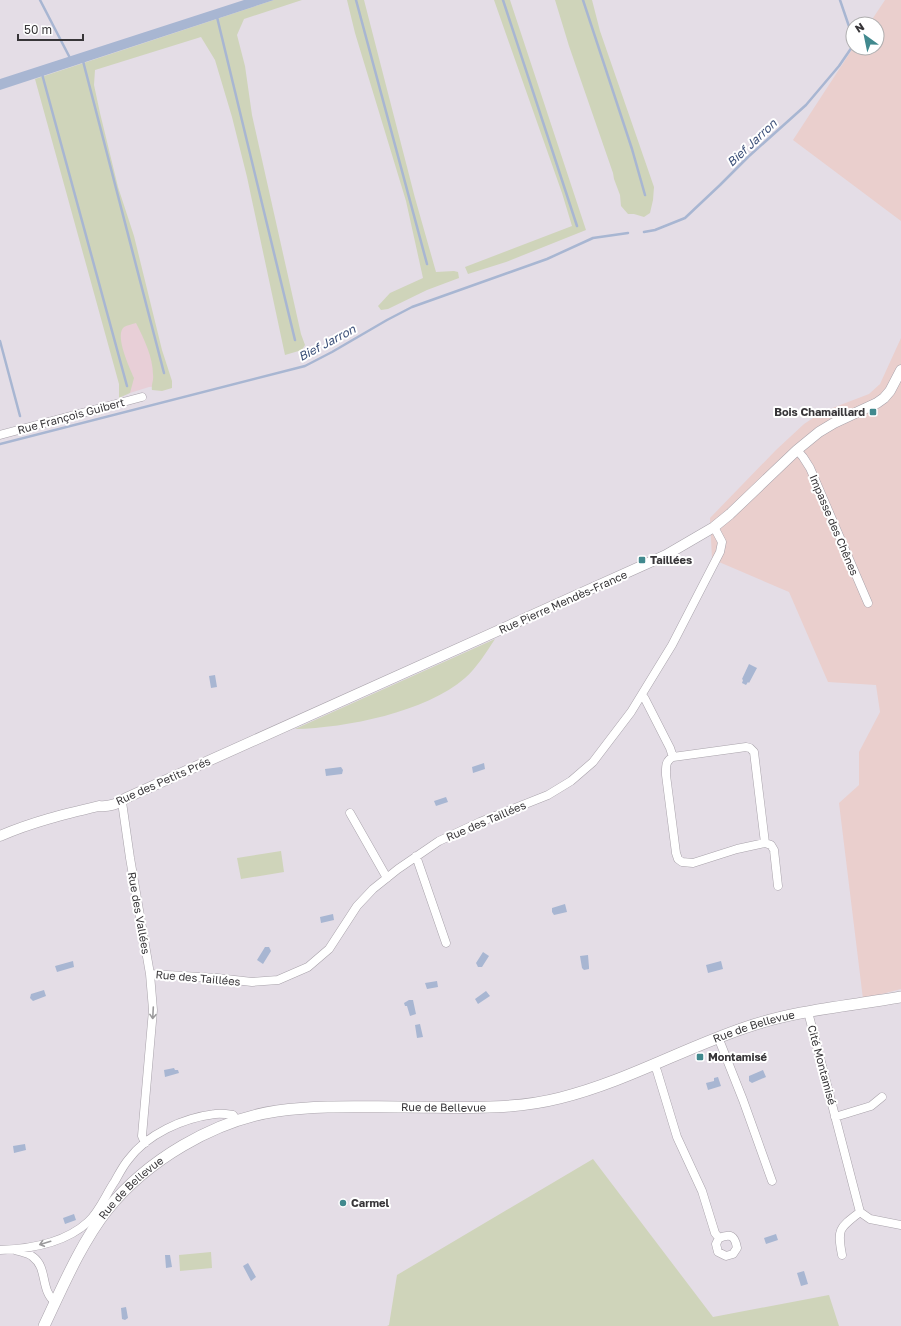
<svg xmlns="http://www.w3.org/2000/svg" width="901" height="1326" font-family="'Golos Text',sans-serif">
<style>
.commercial{fill:#eacfcd}
.industrial{fill:#e8cfd7}
.green{fill:#cfd4ba}
.water{fill:#a8b6d2}
.lines{fill:none;stroke-linecap:round;stroke-linejoin:round}
.stream{stroke:#a8b6d2;stroke-width:2.5}
.minor-casing{stroke:#a9a3ab;stroke-width:9}
.tertiary-casing{stroke:#a9a3ab;stroke-width:11}
.secondary-casing{stroke:#a9a3ab;stroke-width:12}
.minor{stroke:#fff;stroke-width:8}
.tertiary{stroke:#fff;stroke-width:10}
.secondary{stroke:#fff;stroke-width:11}
.oneway{stroke:#9b9a9c}
.poi-dot{fill:#41898e;stroke:#fff;stroke-width:1.5}
.labels{text-anchor:middle;stroke-width:4;stroke-linejoin:round;paint-order:stroke}
.poi-label{font-size:11px;font-weight:bold;fill:#373538;stroke:#fff;text-anchor:start}
.street-label{font-size:11px;fill:#373538;stroke:#fff}
.water-label{font-size:12px;font-style:italic;fill:#3c5079;stroke:#fff}
</style>
<rect width="100%" height="100%" fill="#e4dde6"/>
<path class="commercial" d="M 885,0 L 901,0 L 901,221 L 793,140 L 853,48 L 877,48 L 877,24 L 869,24 Z
M 901,338 L 901,989 L 863,999 L 839,803 L 859,785 L 859,752 L 880,712 L 876,685 L 828,682 L 789,592 L 712,559 L 710,518 L 776,450 L 804,424 L 822,412 L 869,394 L 880,384 Z"/>
<path class="industrial" d="M 145,318 L 164,386 L 149,387 L 130,393 L 113,328 Z"/>
<path class="green" d="M 274,0 L 302,0 L 244,19 L 237,35 L 245,66 L 252,115 L 301,334 L 305,345 L 302,350 L 285,355 L 247,177 L 232,117 L 215,60 L 201,37 L 95,70 L 94,85 L 100,113 L 118,187 L 134,236 L 162,350 L 172,381 L 172,388 L 162,391 L 152,390 C 151,384 154,380 153,375 C 153,357 144,339 136,323 C 133,324 127,325 124,327 C 114,335 130,369 134,378 L 130,393 L 119,398 L 119,384 L 35,79 Z
M 347,0 L 364,0 L 415,198 L 436,272 L 454,271 L 458,272 L 459,278 L 427,290 L 388,309 L 381,310 L 378,306 L 390,293 L 423,278 L 406,201 L 355,33 Z
M 494,0 L 510,0 L 586,230 L 506,262 L 468,274 L 465,267 L 572,226 L 562,193 Z
M 555,0 L 592,0 L 600,31 L 654,187 L 653,200 L 650,213 L 644,217 L 634,214 L 628,214 L 621,206 L 620,195 L 614,179 L 613,173 L 569,46 Z
M 495,639 C 487,651 476,669 465,678 C 426,712 346,728 295,729 Z
M 281,851 L 284,872 L 241,879 L 237,858 Z
M 593,1159 L 713,1317 L 829,1295 L 839,1326 L 387,1326 L 389,1325 L 397,1275 Z
M 211,1252 L 212,1268 L 180,1271 L 179,1255 Z"/>
<path class="water" d="M 244,0 L 274,0 L 0,90 L 0,79 Z
M 749,664 L 757,668 L 749,683 L 748,682 L 746,685 L 742,683 L 743,680 L 742,679 Z
M 215,675 L 217,687 L 211,688 L 209,676 Z
M 484,763 L 485,769 L 473,773 L 472,767 Z
M 341,767 L 343,770 L 342,774 L 326,776 L 325,769 Z
M 446,797 L 448,802 L 436,806 L 434,801 Z
M 565,904 L 567,912 L 554,915 L 552,912 L 552,908 Z
M 333,914 L 334,920 L 321,923 L 320,917 Z
M 265,947 L 269,947 L 271,951 L 263,964 L 257,960 Z
M 483,952 L 489,956 L 482,967 L 478,967 L 476,963 Z
M 588,955 L 589,967 L 589,969 L 584,970 L 582,968 L 580,956 Z
M 73,961 L 74,967 L 57,972 L 55,966 Z
M 721,961 L 723,969 L 708,973 L 706,965 Z
M 437,981 L 438,987 L 427,989 L 425,983 Z
M 44,990 L 46,996 L 33,1001 L 30,998 L 31,994 Z
M 486,991 L 490,996 L 478,1004 L 475,999 Z
M 409,1000 L 413,1000 L 416,1014 L 410,1016 L 407,1006 L 405,1006 L 404,1003 Z
M 420,1024 L 423,1037 L 417,1038 L 415,1025 Z
M 174,1068 L 175,1070 L 178,1070 L 179,1073 L 165,1077 L 164,1070 Z
M 763,1070 L 766,1077 L 752,1083 L 749,1081 L 749,1076 Z
M 718,1077 L 721,1086 L 708,1090 L 706,1083 L 714,1081 L 714,1078 Z
M 25,1144 L 26,1150 L 14,1153 L 13,1146 Z
M 74,1214 L 76,1220 L 65,1224 L 63,1218 Z
M 776,1234 L 778,1240 L 766,1244 L 764,1238 Z
M 165,1255 L 170,1255 L 172,1267 L 166,1268 Z
M 248,1263 L 256,1277 L 251,1281 L 243,1266 Z
M 804,1271 L 808,1284 L 801,1286 L 797,1273 Z
M 126,1307 L 128,1318 L 125,1320 L 122,1319 L 121,1308 Z"/>
<g class="lines">
<path class="stream" d="M 40,0 L 70,58
M 356,0 L 427,264
M 503,0 L 577,226
M 583,0 L 632,149 L 645,195
M 840,0 L 853,38
M 217,17 L 295,340
M 83,61 L 164,373
M 42,74 L 127,386
M 644,232 L 655,230 L 685,218 L 720,185 L 748,157 L 806,105 L 839,66 L 852,47 L 853,43
M 0,341 L 20,416
M 0,444 L 305,366 L 332,352 L 387,320 L 412,307 L 547,259 L 593,238 L 628,233"/>
<g class="minor-casing">
<path id="minor" d="M 0,435 L 142,397
M 797,450 L 803,457 L 810,468 L 868,603
M 642,695 L 645,699 L 670,748 L 673,757
M 746,747 L 750,748 L 754,752 L 765,843 L 737,849 L 693,863 L 682,862 L 678,859 L 676,853 L 666,775 C 666,767 665,761 673,757 Z
M 122,802 L 130,858 L 150,974 L 153,1010 L 142,1136 L 145,1143
M 350,813 L 387,878
M 765,843 L 771,845 L 774,850 L 778,886
M 416,856 L 446,943
M 150,974 L 217,978 L 252,982 L 278,980 L 308,967 L 329,949 L 357,906 L 373,889 L 398,869 L 439,841 L 480,822 L 548,795 L 571,781 L 593,762 L 631,712 L 672,645 L 720,552 L 722,542 L 714,527
M 808,1012 L 860,1212 L 870,1219 L 901,1225
M 718,1037 L 743,1100 L 772,1181
M 653,1064 L 657,1071 L 677,1137 L 702,1191 L 715,1233 L 719,1238 L 716,1244 L 718,1252 L 726,1256 L 733,1254 L 737,1248 C 735,1236 731,1233 719,1238
M 835,1117 L 871,1106 L 882,1097
M 0,1250 C 30,1249 65,1243 88,1222 C 100,1211 106,1194 115,1181 C 119,1174 123,1166 128,1160 C 147,1134 183,1118 215,1114 C 221,1113 227,1114 233,1115 L 237,1121
M 15,1250 C 21,1252 29,1253 33,1257 C 48,1268 40,1290 55,1302
M 842,1255 C 837,1229 839,1228 860,1212"/>
</g>
<g class="tertiary-casing">
<path id="tertiary" d="M 0,836 C 32,822 65,814 99,806 C 108,807 119,804 126,798 L 666,555 L 714,527 L 730,514 L 797,450 L 819,432 L 834,423 L 877,403 L 884,398 L 890,391 L 901,370"/>
</g>
<g class="secondary-casing">
<g id="secondary">
<path id="s1" d="M 44,1326 C 62,1288 81,1243 107,1210 C 146,1161 214,1120 277,1111 C 319,1105 361,1107 404,1107 C 456,1107 509,1111 560,1098 C 625,1082 684,1048 747,1027 C 796,1010 850,1006 901,997"/>
</g>
</g>
<use href="#minor" class="minor"/>
<use href="#tertiary" class="tertiary"/>
<use href="#secondary" class="secondary"/>
</g>
<defs><path id="oneway-shaft" d="M-6 0H5M1.5-3L5.5 0L1.5 3" fill="none" stroke-width="1.6" stroke-linecap="round" stroke-linejoin="round"/></defs>
<g class="oneway">
<use href="#oneway-shaft" transform="translate(153 1013) rotate(93)"/>
<use href="#oneway-shaft" transform="translate(45 1243) rotate(163)"/>
</g>
<g class="poi-dot">
<rect x="869" y="408" width="8" height="8" rx="2"/>
<rect x="638" y="556" width="8" height="8" rx="2"/>
<rect x="696" y="1053" width="8" height="8" rx="2"/>
<circle cx="343" cy="1203" r="4"/>
</g>
<g class="labels">
<g class="poi-label">
<text x="865" y="416" text-anchor="end">Bois Chamaillard</text>
<text x="650" y="564">Taillées</text>
<text x="708" y="1061">Montamisé</text>
<text x="351" y="1207">Carmel</text>
</g>
<g class="street-label">
<text transform="translate(71 416) rotate(-15)" y="4">Rue François Guibert</text>
<text transform="translate(834 525) rotate(67)" y="4">Impasse des Chênes</text>
<text transform="translate(563 602) rotate(-24)" y="4">Rue Pierre Mendès-France</text>
<text transform="translate(163 781) rotate(-24)" y="4">Rue des Petits Prés</text>
<text transform="translate(486 821) rotate(-23)" y="4">Rue des Taillées</text>
<text transform="translate(139 913) rotate(80)" y="4">Rue des Vallées</text>
<text transform="translate(198 978) rotate(5)" y="4">Rue des Taillées</text>
<text dy="4" stroke="none"><textPath href="#s1" startOffset="824">Rue de Bellevue</textPath></text>
<text transform="translate(822 1065) rotate(75)" y="4">Cité Montamisé</text>
<text dy="4" stroke="none"><textPath href="#s1" startOffset="500">Rue de Bellevue</textPath></text>
<text dy="4" stroke="none"><textPath href="#s1" startOffset="165">Rue de Bellevue</textPath></text>
</g>
<g class="water-label">
<text transform="translate(752 143) rotate(-43)" y="4">Bief Jarron</text>
<text transform="translate(327 343) rotate(-28)" y="4">Bief Jarron</text>
</g>
</g>
<g transform="translate(865 36) rotate(327)"><circle r="19" fill="#ffffff" stroke="#afaeaf"/>
<path d="M0-3L7 15L0 10L-7 15Z" fill="#41898e"/>
<text y="-6" font-size="11" font-weight="bold" text-anchor="middle" fill="#373538">N</text>
</g>
<path d="M18 34v6h65v-6" fill="none" stroke="#373538" stroke-width="2"/>
<text x="24" y="34" font-size="12" fill="#373538" stroke="#ffffff" stroke-width="3" paint-order="stroke">50 m</text>
</svg>
